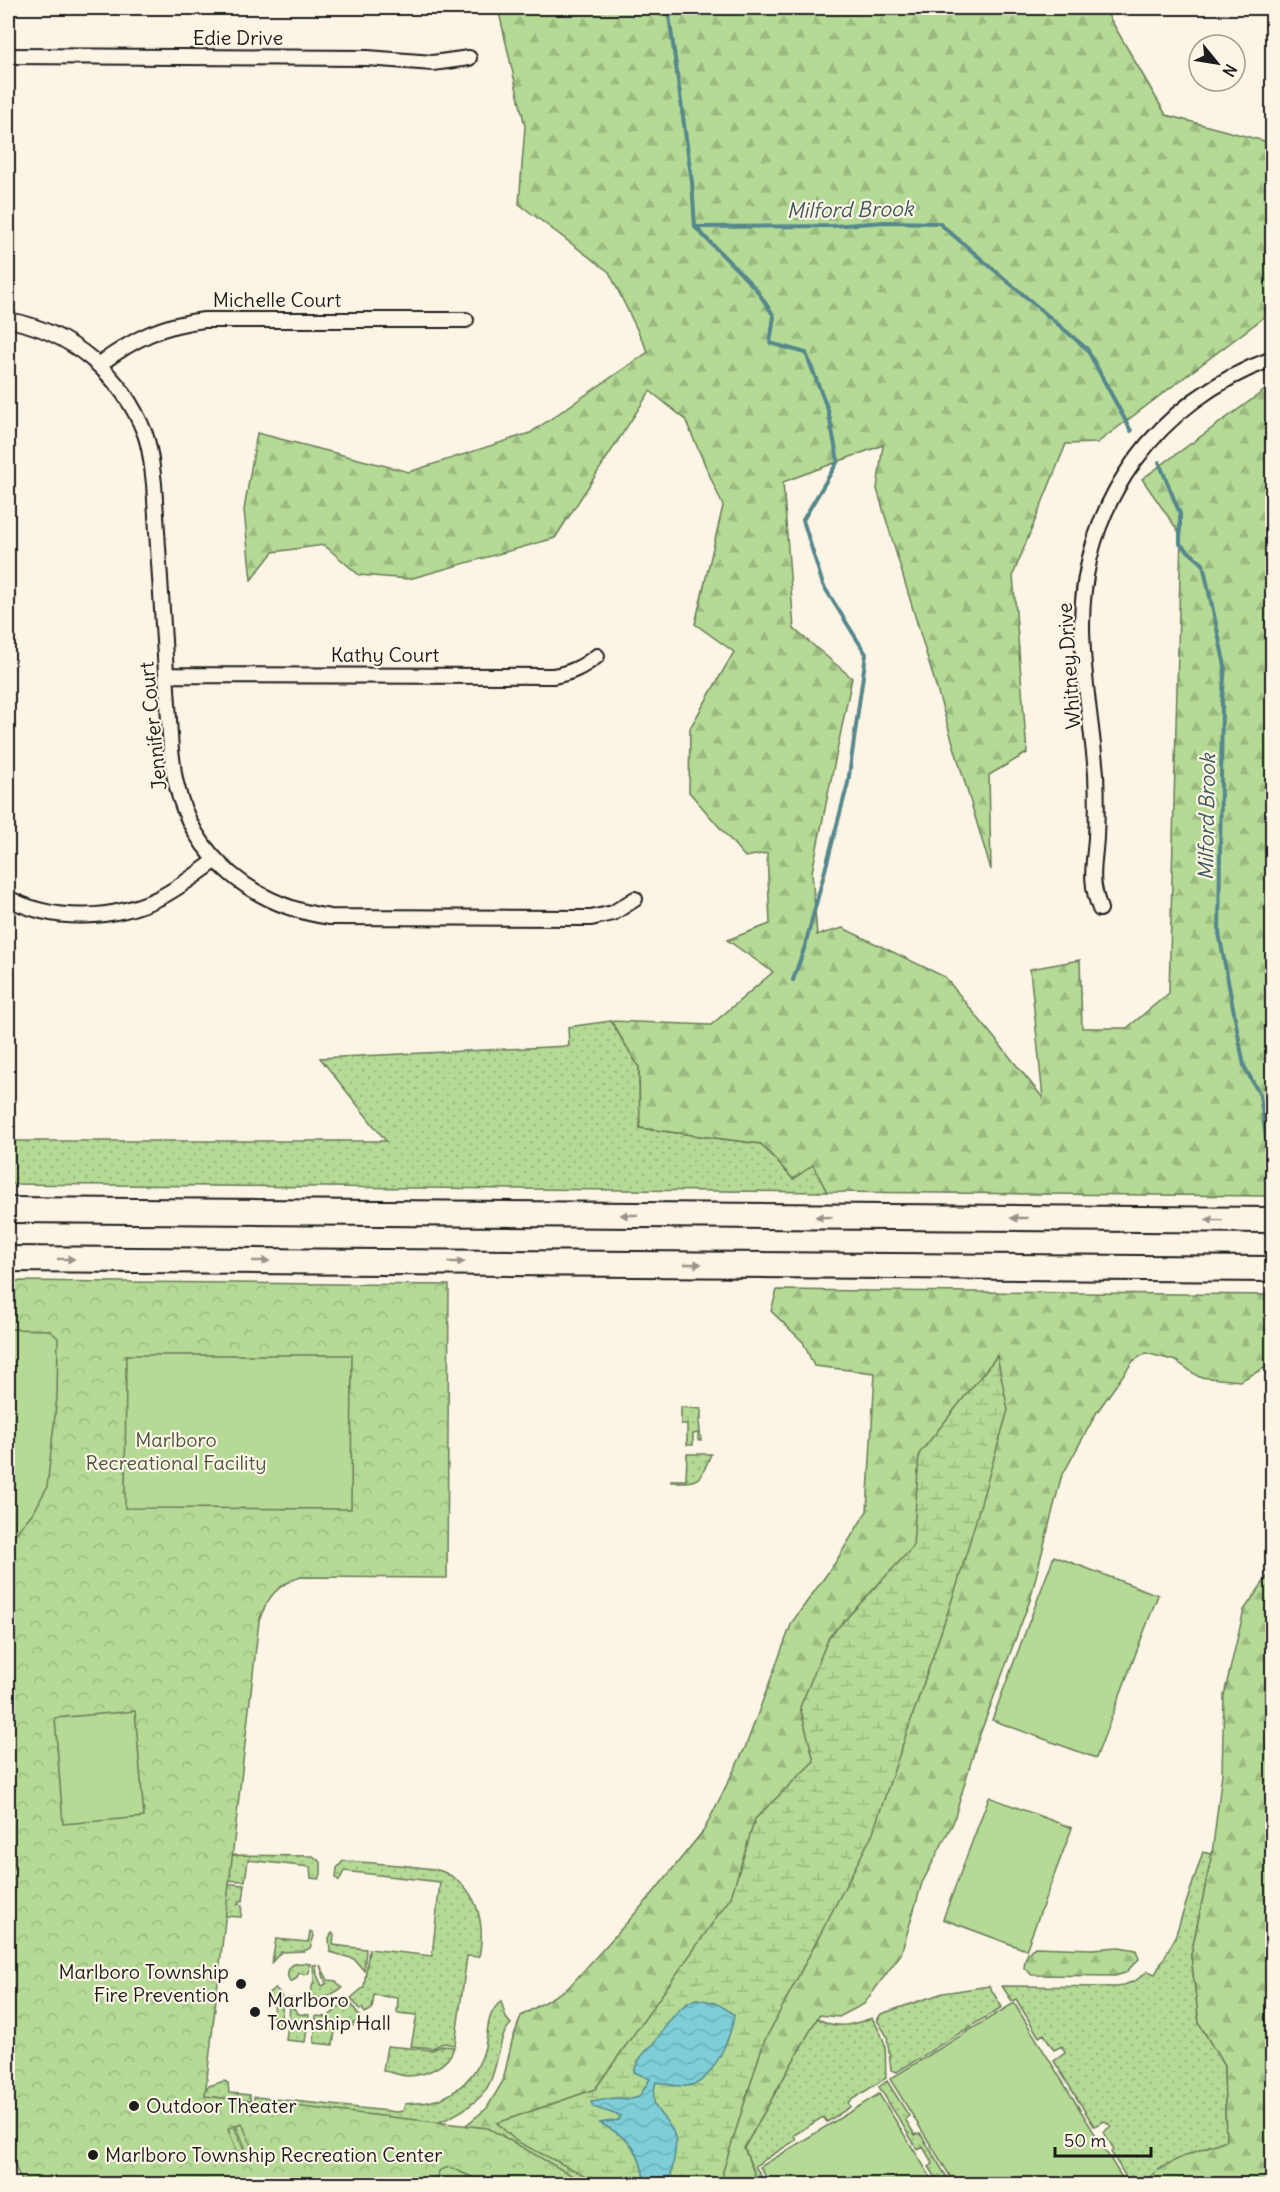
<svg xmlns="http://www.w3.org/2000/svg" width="1280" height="2192" font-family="Delius,sans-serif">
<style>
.grass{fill:url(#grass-dots);stroke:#687b58;stroke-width:1.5}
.forest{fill:url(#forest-firs);stroke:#687b58;stroke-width:1.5}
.wetland{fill:url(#wetland-marsh);stroke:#687b58;stroke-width:1.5}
.park{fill:url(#park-crowns);stroke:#687b58;stroke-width:1.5}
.pitch{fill:#b4da95;stroke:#687b58;stroke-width:1.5}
.water{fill:url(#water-waves);stroke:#56878c;stroke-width:1.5}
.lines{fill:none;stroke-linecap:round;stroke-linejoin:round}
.stream{stroke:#56878c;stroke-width:4}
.street-casing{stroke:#1c1c1c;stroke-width:18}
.highway-casing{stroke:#1c1c1c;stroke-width:28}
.street{stroke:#fcf5e5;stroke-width:14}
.highway{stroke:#fcf5e5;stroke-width:24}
.oneway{fill:#97938b}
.poi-dot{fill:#1c1c1c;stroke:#fcf5e5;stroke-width:2}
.labels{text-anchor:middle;stroke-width:4.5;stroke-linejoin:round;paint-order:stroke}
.street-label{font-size:20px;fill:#1c1c1c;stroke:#fcf5e5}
.park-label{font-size:20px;fill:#4a5540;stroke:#fcf5e5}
.poi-label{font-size:20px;fill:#1c1c1c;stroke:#fcf5e5;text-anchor:start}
.water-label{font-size:21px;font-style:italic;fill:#3e5a5d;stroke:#fcf5e5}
</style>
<defs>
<pattern id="grass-dots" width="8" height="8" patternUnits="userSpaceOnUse" patternTransform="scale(1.5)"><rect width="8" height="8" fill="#b4da95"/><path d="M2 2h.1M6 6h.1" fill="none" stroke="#9aba80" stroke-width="1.8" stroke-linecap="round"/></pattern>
<pattern id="forest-firs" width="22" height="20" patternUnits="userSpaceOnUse" patternTransform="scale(1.5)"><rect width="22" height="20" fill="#b4da95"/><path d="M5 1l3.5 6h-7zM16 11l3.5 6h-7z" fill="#9aba80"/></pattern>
<pattern id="wetland-marsh" width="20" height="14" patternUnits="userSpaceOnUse" patternTransform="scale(1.5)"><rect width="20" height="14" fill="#b4da95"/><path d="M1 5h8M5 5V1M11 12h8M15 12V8" fill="none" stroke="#9aba80"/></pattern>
<pattern id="park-crowns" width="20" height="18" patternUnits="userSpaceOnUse" patternTransform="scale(1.5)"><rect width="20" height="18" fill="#b4da95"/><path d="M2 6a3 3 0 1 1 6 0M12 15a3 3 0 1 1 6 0" fill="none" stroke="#9aba80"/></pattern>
<pattern id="water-waves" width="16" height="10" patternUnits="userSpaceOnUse" patternTransform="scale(1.5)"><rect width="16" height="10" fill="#7dced7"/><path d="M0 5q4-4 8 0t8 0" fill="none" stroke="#6bb0b8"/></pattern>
</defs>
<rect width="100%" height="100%" fill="#fcf5e5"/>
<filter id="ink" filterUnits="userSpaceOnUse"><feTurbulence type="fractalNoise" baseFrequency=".0167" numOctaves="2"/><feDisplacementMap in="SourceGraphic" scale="12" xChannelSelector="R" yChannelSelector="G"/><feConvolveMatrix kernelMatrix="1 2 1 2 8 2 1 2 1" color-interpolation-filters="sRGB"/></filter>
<g filter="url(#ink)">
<path class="grass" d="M 611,1021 L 639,1067 L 640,1128 L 761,1144 L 793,1179 L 813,1164 L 827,1192 L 8,1184 L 8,1141 L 386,1141 L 320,1058 L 569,1046 L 568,1027 Z
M 681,1407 L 701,1409 L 701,1420 L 699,1421 L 701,1440 L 698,1440 L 698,1433 L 693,1434 L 693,1445 L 687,1445 L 687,1424 L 681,1424 Z
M 687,1454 L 711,1454 C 699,1482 701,1482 671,1482 L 671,1480 L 686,1480 Z
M 1203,1852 L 1212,1854 L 1191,1955 L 1199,2023 L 1224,2066 L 1226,2140 C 1201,2151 1159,2162 1144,2184 L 1130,2184 L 1111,2152 L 1114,2150 L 1104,2132 L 1111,2126 L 1105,2121 L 1094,2126 L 1054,2061 L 1065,2053 L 1062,2046 L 1054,2050 L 1044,2034 L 1039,2037 L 1016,1999 L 1012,2001 L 1002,1986 L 1118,1987 L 1135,1981 L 1148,1971 L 1155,1974 L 1174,1940 Z
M 230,1855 L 313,1856 L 321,1862 L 321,1874 L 319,1879 L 311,1878 L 310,1867 L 248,1860 L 245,1881 L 222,1880 Z
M 343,1861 C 365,1862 387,1864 409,1866 C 419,1868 431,1867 441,1871 C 477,1885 486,1922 479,1957 L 467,1956 L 455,2045 L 443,2043 L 433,2048 L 411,2046 L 417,2015 L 397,2013 L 398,1998 L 374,1995 L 372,2009 L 365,2013 L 362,2008 L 360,2010 L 351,1998 L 364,1987 L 369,1949 L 432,1956 L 440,1882 L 344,1871 L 339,1881 L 336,1878 L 337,1868 Z
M 219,1883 L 245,1885 L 243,1901 L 239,1901 L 238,1904 L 242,1905 L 241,1917 L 222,1916 Z
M 310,1932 L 313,1932 L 314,1936 L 310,1948 L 304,1951 L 281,1952 L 272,1962 L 276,1939 L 308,1942 Z
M 332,1933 L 334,1935 L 333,1945 L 366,1949 L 364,1971 L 354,1959 L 330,1952 L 329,1938 Z
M 302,1963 L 310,1964 L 309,1973 L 305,1975 L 299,1973 L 296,1979 L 290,1982 C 286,1975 287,1968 294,1964 Z
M 313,1965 L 316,1965 L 317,1975 L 322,1986 L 326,1984 L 320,1965 L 328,1980 L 336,1981 L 342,1988 L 324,1999 L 309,1998 L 314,1980 Z
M 989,1986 L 1002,2007 L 897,2072 L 891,2070 L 887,2036 L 877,2020 L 881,2014 L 943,1993 Z
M 275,1988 C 288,1997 281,2014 279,2028 L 275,2028 L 275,2018 L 273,2017 L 275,2002 L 271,2001 L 267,1994 Z
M 349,2000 L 360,2017 L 356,2023 L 353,2023 L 353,2026 L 336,2025 L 333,2045 L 314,2043 L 316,2016 L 327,2017 Z
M 501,2001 L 506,2018 L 511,2024 C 496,2037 500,2074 482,2095 C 470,2108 440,2125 422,2127 C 410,2129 389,2123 377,2121 C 336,2116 295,2110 254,2105 L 254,2097 L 256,2097 L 397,2112 L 403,2111 L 405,2104 C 412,2103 420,2103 428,2102 C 455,2098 479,2074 485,2047 C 489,2027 486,2015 501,2001 Z
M 290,2007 L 292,2007 L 299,2014 L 309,2015 L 305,2042 L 286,2040 Z
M 817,2018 C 836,2030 852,2025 872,2018 C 890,2047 884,2047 886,2078 L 848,2102 L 850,2107 L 827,2122 L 823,2117 L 794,2135 L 796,2140 L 755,2166 L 766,2184 L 753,2184 L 757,2180 L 744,2148 Z
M 387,2046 L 432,2050 L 442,2046 L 454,2047 C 449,2066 425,2076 407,2076 C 399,2075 391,2072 383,2071 Z
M 224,2081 L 228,2083 L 229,2093 L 250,2095 L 250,2112 L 197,2101 L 209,2086 Z
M 887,2081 L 909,2116 L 905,2119 L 915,2135 L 920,2133 L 951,2184 L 940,2184 L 929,2167 L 933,2164 L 923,2147 L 918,2150 L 879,2087 Z"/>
<path class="forest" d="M 498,8 L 1104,8 L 1166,115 L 1272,143 L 1272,284 L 1263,318 L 1097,443 L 1066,444 L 1013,575 L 1027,753 L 989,775 L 991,870 L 877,489 L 883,445 L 783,482 L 794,629 L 852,678 L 812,872 L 817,935 L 843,928 L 945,977 L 1043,1098 L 1030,969 L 1080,960 L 1082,1028 L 1127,1028 L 1169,993 L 1181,535 L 1142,479 L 1272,385 L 1272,1196 L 827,1192 L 813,1165 L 793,1179 L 761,1144 L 640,1128 L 639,1067 L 611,1021 L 711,1025 L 773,972 L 727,940 L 770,924 L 767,853 L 745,857 L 689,792 L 690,728 L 734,652 L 695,624 L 723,506 L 685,419 L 650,391 L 555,538 L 409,579 L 359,575 L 324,545 L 273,552 L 251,580 L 244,510 L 257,433 L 409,472 L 530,433 L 648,352 L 609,272 L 519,204 L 525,126 Z
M 777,1290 L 1272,1295 L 1272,1370 L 1268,1366 L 1240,1381 L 1199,1377 L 1176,1361 L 1146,1353 L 1133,1361 L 1097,1412 L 1061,1478 L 1030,1600 L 976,1745 L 953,1823 L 922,1883 L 901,1954 L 864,2004 L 839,2017 L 819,2015 L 744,2148 L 757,2180 L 753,2184 L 565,2184 L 465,2126 L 487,2108 L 503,2081 L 512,2041 L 521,2016 L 568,1988 L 649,1898 L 704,1830 L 745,1748 L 792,1622 L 835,1563 L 867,1511 L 875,1373 L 814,1366 L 803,1342 L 771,1311 Z
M 1272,1570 L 1272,2184 L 1207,2184 L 1203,2183 L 1200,2184 L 1144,2184 C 1159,2162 1201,2150 1226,2140 L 1224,2066 L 1199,2023 L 1191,1955 L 1212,1854 L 1222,1773 L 1224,1695 L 1244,1610 Z
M 1035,1947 L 1092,1949 L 1119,1947 L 1136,1950 L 1139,1959 L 1125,1973 L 1115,1976 L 1032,1975 L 1024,1968 C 1025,1958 1027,1952 1035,1947 Z"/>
<path class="wetland" d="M 997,1356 L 1008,1410 L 958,1582 L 872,1835 L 763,2044 L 723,2171 L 723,2184 L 597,2184 L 596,2181 L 516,2141 L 497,2123 L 595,2089 L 731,1897 L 755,1819 L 814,1761 L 800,1707 L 829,1637 L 913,1547 L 919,1454 Z"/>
<path class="park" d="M 8,1281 L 449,1285 L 447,1578 L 301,1577 C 277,1584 267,1598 259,1621 L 205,2096 L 488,2128 L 587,2184 L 22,2184 L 8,2147 Z"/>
<path class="pitch" d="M 8,1329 L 49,1330 L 58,1338 L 57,1397 L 47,1487 L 35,1510 L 16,1533 L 8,1540 Z
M 126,1355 L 352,1355 L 351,1509 L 125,1508 Z
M 1054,1556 L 1158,1595 L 1096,1758 L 992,1720 Z
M 135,1711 L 144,1817 L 63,1824 L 55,1718 Z
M 989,1797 L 1072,1828 L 1026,1950 L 943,1919 Z
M 1014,2003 L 1126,2184 L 955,2184 L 890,2079 Z
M 879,2094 L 935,2184 L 770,2184 L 760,2167 Z
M 242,2123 L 255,2155 L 249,2157 L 236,2125 Z
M 234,2126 L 247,2158 L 240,2161 L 228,2129 Z
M 449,2167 L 488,2184 L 433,2184 L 440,2170 Z"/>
<path class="water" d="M 696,1999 C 712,2001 721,2004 734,2015 C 732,2034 714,2077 695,2084 C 682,2089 669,2084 656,2082 C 646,2114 669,2114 675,2137 C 678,2147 671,2174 669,2184 L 645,2184 C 640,2150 631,2139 600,2123 L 619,2120 L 621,2116 L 593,2107 L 591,2102 L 614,2098 L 631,2099 L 639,2097 L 650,2079 L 634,2072 C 639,2055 646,2053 656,2040 C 668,2024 676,2007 696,1999 Z"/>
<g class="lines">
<path class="stream" d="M 668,8 L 692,182 L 695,227 L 832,226 L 885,222 L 939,223 L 1087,349 L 1131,431
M 695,227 L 756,289 L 774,316 L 770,343 L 806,353 L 828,410 L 838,461 L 803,520 L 823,585 L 866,654 L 848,783 L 805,946 L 793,980
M 1159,462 L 1180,514 L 1180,544 L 1203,564 L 1225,666 L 1222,703 L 1219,933 L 1244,1066 L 1260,1095 L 1272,1181"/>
<g class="street-casing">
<path id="street" d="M 8,56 L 367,58 L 433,63 L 469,58
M 8,320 C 70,331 122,374 145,434 C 151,450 152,467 154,484 L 171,751 C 173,761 173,772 176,783 C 193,859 255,906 330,917 L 591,918 L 613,913 L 635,899
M 100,364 C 134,339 161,325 204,320 L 466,320
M 167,675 L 553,676 C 571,673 583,667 597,656
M 8,898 C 54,923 114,920 161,897 C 180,887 197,874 215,861
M 1100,909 C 1089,879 1094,868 1096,838 C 1097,817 1097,796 1096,774 C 1092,725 1082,675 1082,625 C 1082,502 1158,400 1272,359"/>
</g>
<g class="highway-casing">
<path id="highway" d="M 8,1210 L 1272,1220
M 8,1259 L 1272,1269"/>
</g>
<use href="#street" class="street"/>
<use href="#highway" class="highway"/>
</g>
<defs><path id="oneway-solid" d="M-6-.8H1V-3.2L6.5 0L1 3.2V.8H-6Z" transform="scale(1.5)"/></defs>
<g class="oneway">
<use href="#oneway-solid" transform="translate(629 1215) rotate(-180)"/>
<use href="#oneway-solid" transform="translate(824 1217) rotate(-179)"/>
<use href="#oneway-solid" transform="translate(1019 1218) rotate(-180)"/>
<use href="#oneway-solid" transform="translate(1214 1220) rotate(-179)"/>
<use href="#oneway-solid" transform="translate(66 1259)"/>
<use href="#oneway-solid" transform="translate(261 1261)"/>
<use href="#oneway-solid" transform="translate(456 1262)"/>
<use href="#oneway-solid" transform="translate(693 1264)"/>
</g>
</g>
<g class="poi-dot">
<circle cx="241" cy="1984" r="6"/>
<circle cx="255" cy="2012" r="6"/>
<circle cx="134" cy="2106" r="6"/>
<circle cx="93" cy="2155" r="6"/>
</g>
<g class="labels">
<g class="street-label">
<text x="238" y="45">Edie Drive</text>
<text x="277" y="307">Michelle Court</text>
<text x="385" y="662">Kathy Court</text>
<text transform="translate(1069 666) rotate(-94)" y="7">Whitney Drive</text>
<text transform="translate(153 726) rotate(-96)" y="7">Jennifer Court</text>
</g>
<g class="park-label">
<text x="176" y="1447">Marlboro<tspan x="176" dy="23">Recreational Facility</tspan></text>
</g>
<g class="poi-label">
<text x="229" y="1979" text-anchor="end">Marlboro Township<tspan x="229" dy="23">Fire Prevention</tspan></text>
<text x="267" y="2007">Marlboro<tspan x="267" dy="23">Township Hall</tspan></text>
<text x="146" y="2113">Outdoor Theater</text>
<text x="105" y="2162">Marlboro Township Recreation Center</text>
</g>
<g class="water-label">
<text transform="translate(850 210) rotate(-1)" y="7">Milford Brook</text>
<text transform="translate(1207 817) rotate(-89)" y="7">Milford Brook</text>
</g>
</g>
<rect width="1280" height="2192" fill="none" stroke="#fcf5e5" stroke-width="30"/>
<rect x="15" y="15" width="1250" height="2162" fill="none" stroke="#1c1c1c" stroke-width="2" filter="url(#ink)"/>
<g transform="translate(1217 63) rotate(120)"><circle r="28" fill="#fcf5e5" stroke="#a29e95" stroke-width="1.5"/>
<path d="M0-4.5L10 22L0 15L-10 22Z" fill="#1c1c1c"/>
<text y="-9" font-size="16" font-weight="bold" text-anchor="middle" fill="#1c1c1c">N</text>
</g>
<path d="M1055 2147v9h96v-9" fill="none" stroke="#1c1c1c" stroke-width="3"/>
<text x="1064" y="2147" font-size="18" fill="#1c1c1c" stroke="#fcf5e5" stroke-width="4.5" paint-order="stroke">50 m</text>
</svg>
